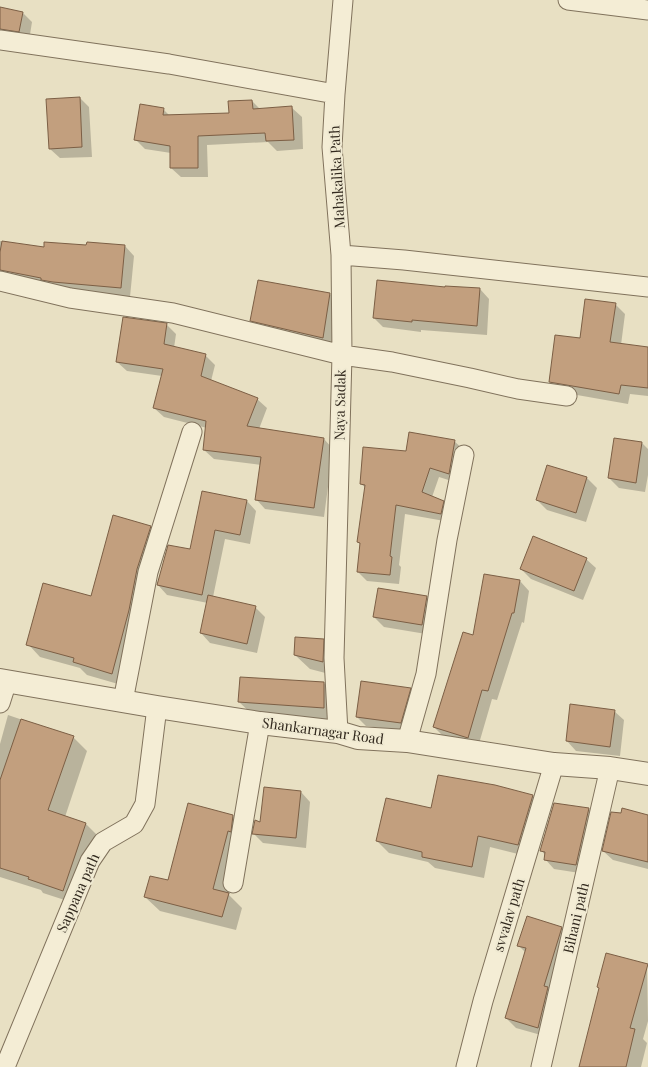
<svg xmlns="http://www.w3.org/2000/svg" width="648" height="1067" font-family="'Playfair Display',serif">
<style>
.shadow{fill:#0003}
.building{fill:#c29f7e;stroke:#7c5f45}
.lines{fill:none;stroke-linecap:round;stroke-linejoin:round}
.minor-casing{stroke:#80725c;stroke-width:21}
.tertiary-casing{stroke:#80725c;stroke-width:24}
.minor{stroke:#f4edd5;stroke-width:19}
.tertiary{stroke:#f4edd5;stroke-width:22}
.labels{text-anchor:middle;stroke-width:4;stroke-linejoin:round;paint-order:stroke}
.street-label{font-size:14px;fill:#32291e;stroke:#f0ead2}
</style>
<rect width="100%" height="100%" fill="#e8e0c3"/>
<path class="shadow" d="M 0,8 L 22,12 L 32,22 L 29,41 L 0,44 Z
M 80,98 L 89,107 L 92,157 L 60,158 L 50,149 Z
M 252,101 L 260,109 L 292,108 L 302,117 L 303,149 L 277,151 L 268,142 L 207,145 L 208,177 L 181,177 L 171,168 L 171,153 L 145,149 L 135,139 L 163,109 L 169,115 L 230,114 Z
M 0,241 L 44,249 L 125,246 L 134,256 L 130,297 L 63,292 L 0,276 Z
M 259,281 L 330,294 L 344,308 L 337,352 L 265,335 L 251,320 Z
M 446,288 L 480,289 L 489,299 L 487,335 L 421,330 L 421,332 L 383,327 L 374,318 Z
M 615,304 L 625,314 L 621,345 L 648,348 L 648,396 L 630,394 L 628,404 L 560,392 L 550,382 L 581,339 Z
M 166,324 L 176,334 L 174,348 L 205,355 L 215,365 L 211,381 L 257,399 L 267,408 L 259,429 L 324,439 L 333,449 L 324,517 L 265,509 L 256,499 L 261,465 L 214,459 L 204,450 L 207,428 L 164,417 L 154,408 L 162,376 L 127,371 L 117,362 Z
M 454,441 L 464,450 L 458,483 L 439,477 L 432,497 L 443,502 L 452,511 L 450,522 L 405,514 L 399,565 L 401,567 L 399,584 L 367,581 L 358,572 L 361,545 L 358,542 L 366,488 L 361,484 L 407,452 Z
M 642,443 L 648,449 L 648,475 L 645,492 L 619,488 L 609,478 Z
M 548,466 L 587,478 L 597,488 L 586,522 L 547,510 L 537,500 Z
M 247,501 L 256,511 L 250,544 L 225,539 L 213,597 L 255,607 L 265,617 L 257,653 L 210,643 L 201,633 L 208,603 L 167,595 L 158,585 L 169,546 L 191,550 Z
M 151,527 L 163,539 L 125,686 L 87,675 L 80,668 L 40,657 L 28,644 L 92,597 Z
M 586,559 L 596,568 L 583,600 L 531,579 L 521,569 Z
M 520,581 L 529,591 L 524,623 L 522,622 L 497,700 L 492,699 L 478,747 L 444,737 L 434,727 L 474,636 Z
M 427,597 L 436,607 L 432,635 L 384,627 L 374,617 Z
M 323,640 L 337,654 L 337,676 L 310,669 L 295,655 Z
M 324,683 L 338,698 L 338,722 L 254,716 L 239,702 Z
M 410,689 L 420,699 L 410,732 L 366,726 L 357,717 Z
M 614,711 L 624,720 L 620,756 L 576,751 L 567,741 Z
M 8,715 L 73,737 L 87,751 L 65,817 L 86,824 L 100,838 L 77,904 L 43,893 L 41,890 L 0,877 L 0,744 Z
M 301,792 L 310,802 L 306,848 L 263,843 L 254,834 L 261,823 Z
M 533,796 L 545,808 L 530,857 L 490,847 L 484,878 L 435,868 L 428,862 L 389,853 L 377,841 L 432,809 Z
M 554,804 L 589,809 L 599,819 L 586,874 L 554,869 L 545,859 L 545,855 L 541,850 Z
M 233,816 L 247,830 L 242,845 L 229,895 L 242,908 L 236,930 L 160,911 L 145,897 L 169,882 Z
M 648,816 L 648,869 L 613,860 L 603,851 Z
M 562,928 L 571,938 L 548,1037 L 516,1028 L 506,1018 L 526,953 L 518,945 Z
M 647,965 L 648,1021 L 643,1039 L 647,1043 L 641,1067 L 580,1067 Z"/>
<path class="building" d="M 0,7 L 23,12 L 19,32 L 0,29 Z
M 80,97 L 82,147 L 49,149 L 46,99 Z
M 252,100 L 253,109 L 292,106 L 294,140 L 266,141 L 265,133 L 198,136 L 198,168 L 170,168 L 170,146 L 134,140 L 140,104 L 164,108 L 163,115 L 229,113 L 228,101 Z
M 2,241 L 44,247 L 44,242 L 86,245 L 87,242 L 125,245 L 121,288 L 53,282 L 41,280 L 41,278 L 0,270 L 0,252 Z
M 258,280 L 330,293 L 323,338 L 250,321 Z
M 377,280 L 445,287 L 445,286 L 480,288 L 477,326 L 412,320 L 412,322 L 373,318 Z
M 585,299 L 616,303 L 610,342 L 648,347 L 648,388 L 621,385 L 619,394 L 549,382 L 555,335 L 580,338 Z
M 123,317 L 167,323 L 164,344 L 206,354 L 201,376 L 258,398 L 247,426 L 324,438 L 314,508 L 255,500 L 261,457 L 203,450 L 206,421 L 153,408 L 163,369 L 116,362 Z
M 409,432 L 455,440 L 449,474 L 430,468 L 422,492 L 444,501 L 441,514 L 396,505 L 390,556 L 392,557 L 390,575 L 357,572 L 360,543 L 357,542 L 365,485 L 360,484 L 363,447 L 406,451 Z
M 614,438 L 642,442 L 636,483 L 608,478 Z
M 547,465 L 587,477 L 576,513 L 536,500 Z
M 202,491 L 247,500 L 240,535 L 215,530 L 202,595 L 157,585 L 168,545 L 190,549 Z
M 113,515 L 151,526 L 137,569 L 129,610 L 112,674 L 73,662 L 74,658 L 26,645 L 43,583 L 91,596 Z
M 533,536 L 587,558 L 574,591 L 520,569 Z
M 484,574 L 520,580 L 514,613 L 512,613 L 488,691 L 482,690 L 468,738 L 433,727 L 463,632 L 473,635 Z
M 378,588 L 427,596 L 422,625 L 373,617 Z
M 208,595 L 256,606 L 247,644 L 200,633 Z
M 295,637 L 324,639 L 323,662 L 294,655 Z
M 240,677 L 324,682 L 324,708 L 238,702 Z
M 361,681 L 411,688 L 401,723 L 356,717 Z
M 570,704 L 615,710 L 610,747 L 566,741 Z
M 21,719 L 74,736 L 48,810 L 86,823 L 63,891 L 28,879 L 29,877 L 0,868 L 0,780 Z
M 438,775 L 495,785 L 533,795 L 518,845 L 478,836 L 472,867 L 422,857 L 422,852 L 376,841 L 386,798 L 431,808 Z
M 264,787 L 301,791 L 296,838 L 252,834 L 255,820 L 260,822 Z
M 188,803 L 233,815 L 231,832 L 228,831 L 213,889 L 229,893 L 222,917 L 144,897 L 150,876 L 168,880 Z
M 554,803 L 589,808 L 576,865 L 544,860 L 545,852 L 540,851 Z
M 622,808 L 648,815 L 648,862 L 602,851 L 611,812 L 621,813 Z
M 527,916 L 562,927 L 544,986 L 548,987 L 538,1028 L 505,1018 L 526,948 L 517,946 Z
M 606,953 L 648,964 L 630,1028 L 635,1029 L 626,1067 L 579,1067 L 599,988 L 597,987 Z"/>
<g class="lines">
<g class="minor-casing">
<path id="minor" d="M 568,0 L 648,10
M 0,40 L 169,64 L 335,94
M 341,255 L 404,260 L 648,287
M 0,281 L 70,298 L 173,313 L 342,355 L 392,362 L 470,378 L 518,389 L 567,396
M 123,701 L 148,572 L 192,432
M 0,703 L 7,681
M 338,732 L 334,658 L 342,355 L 341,255 L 332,147 L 335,94 L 343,0
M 407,741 L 426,674 L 447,540 L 464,455
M 233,883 L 260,723
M 5,1067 L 90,861 L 103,842 L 134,824 L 145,804 L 157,707
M 466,1067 L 483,1001 L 554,764
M 541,1067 L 610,768"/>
</g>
<g class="tertiary-casing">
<path id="tertiary" d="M 0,680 L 157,707 L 260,723 L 338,732 L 358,738 L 407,741 L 554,764 L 610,768 L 648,774"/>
</g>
<use href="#minor" class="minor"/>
<use href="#tertiary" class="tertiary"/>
</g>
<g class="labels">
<g class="street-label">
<text transform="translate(337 177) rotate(-93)" y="5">Mahakalika Path</text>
<text transform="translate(340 405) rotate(-89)" y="5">Naya Sadak</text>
<text transform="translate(323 731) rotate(8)" y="5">Shankarnagar Road</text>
<text transform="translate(78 893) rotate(-66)" y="5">Sappana path</text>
<text transform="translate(509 915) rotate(-73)" y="5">svvalav path</text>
<text transform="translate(576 918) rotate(-77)" y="5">Bihani path</text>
</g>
</g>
</svg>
